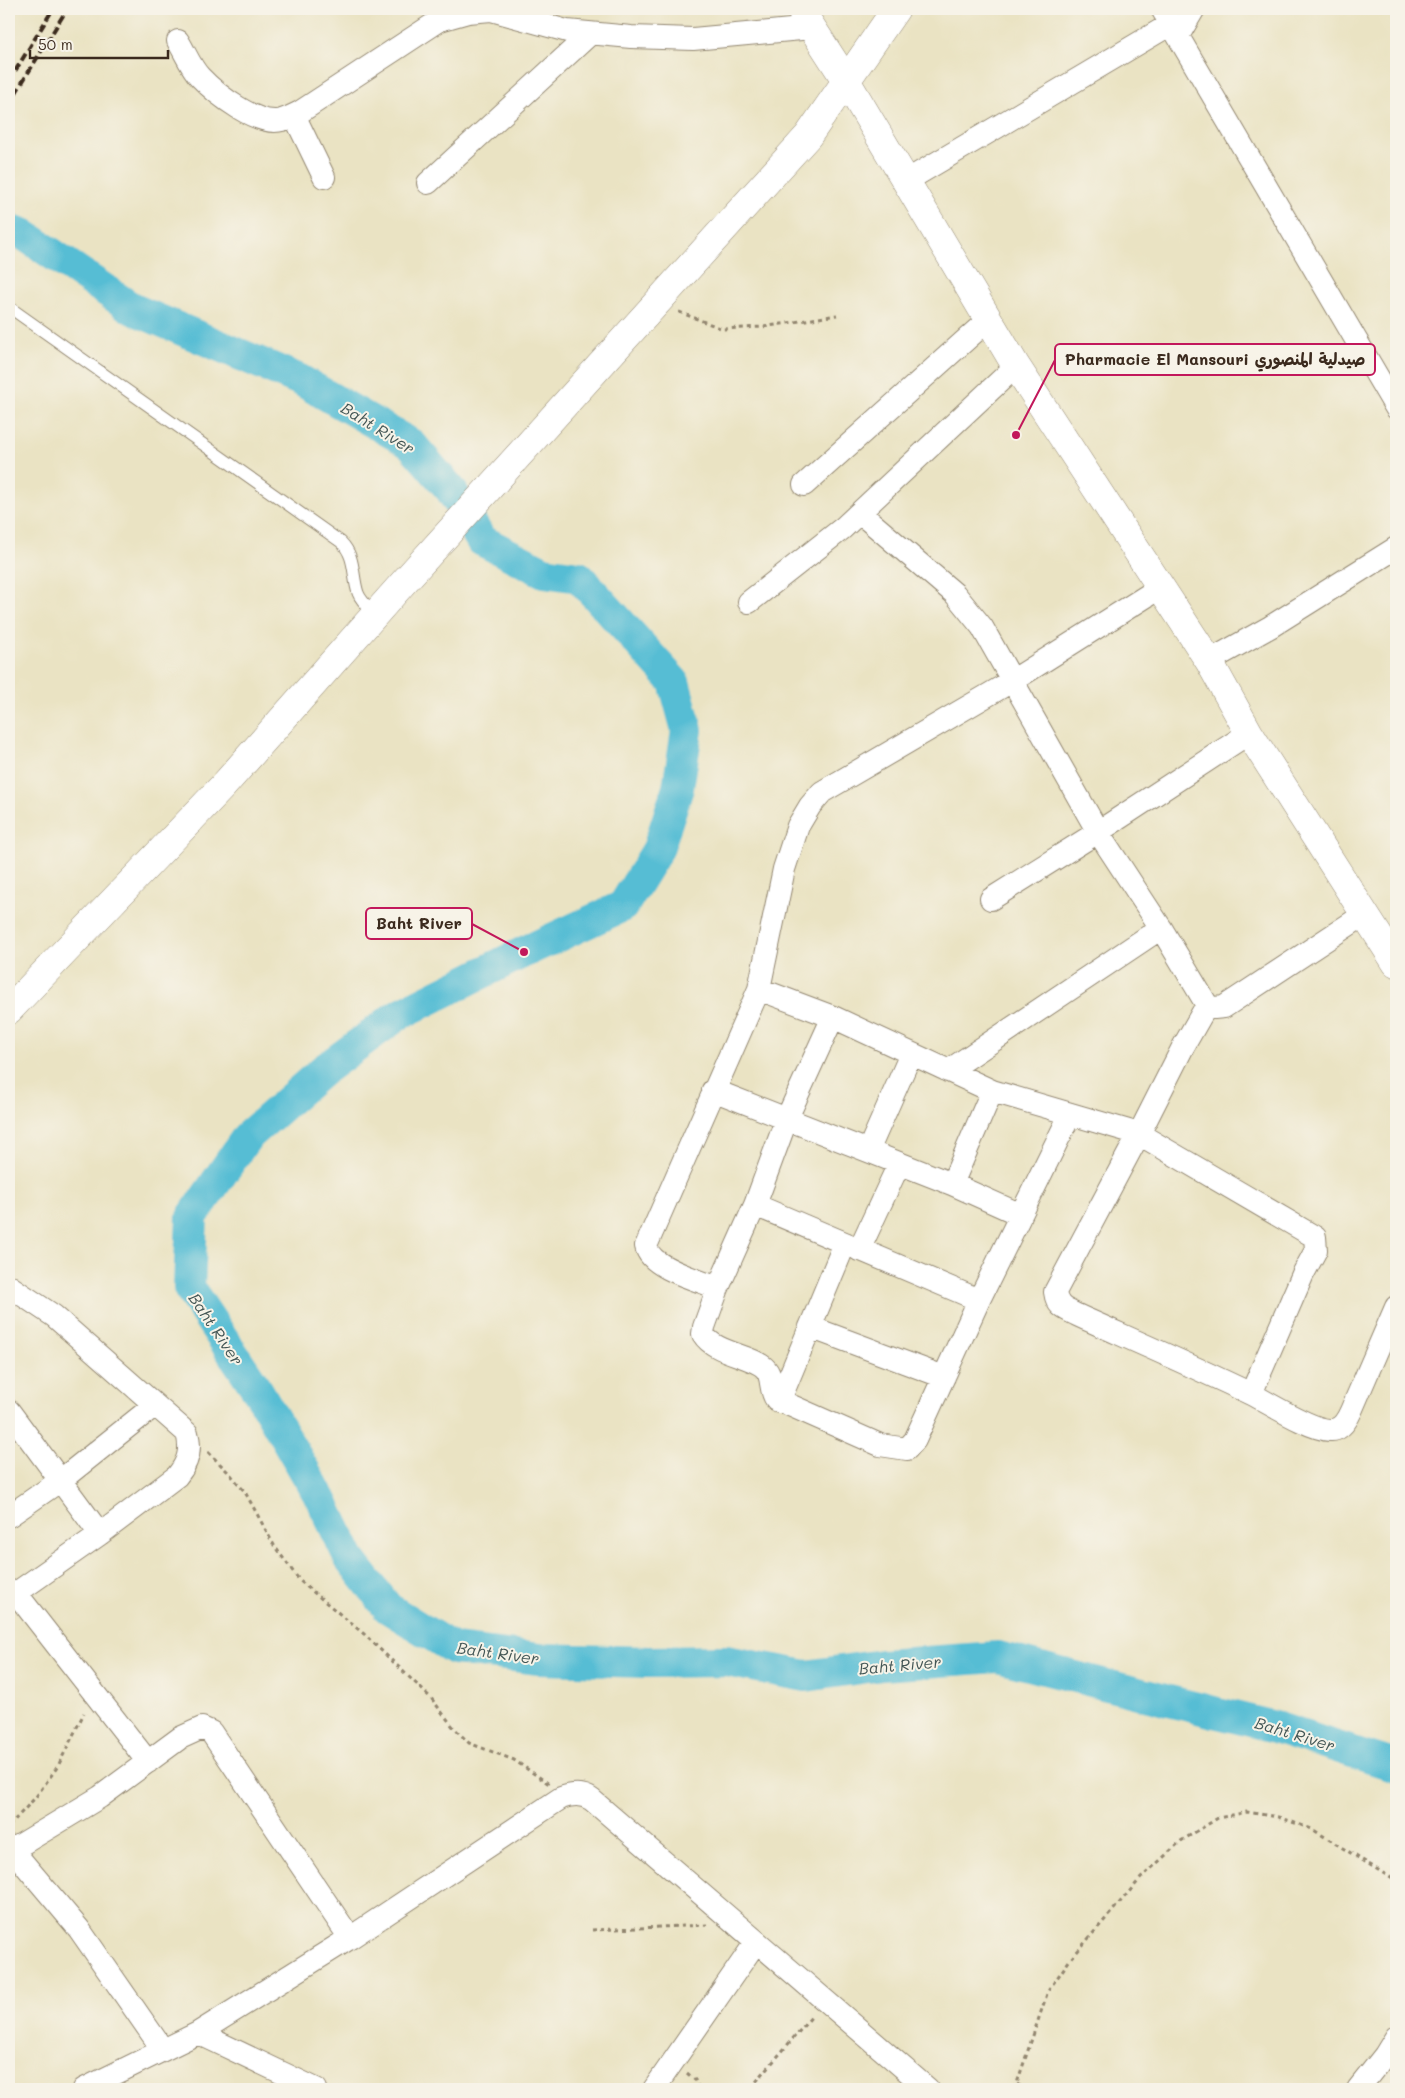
<svg xmlns="http://www.w3.org/2000/svg" width="1405" height="2098" font-family="Mali,'Playpen Sans Arabic',sans-serif">
<style>
.lines{fill:none;stroke-linecap:round;stroke-linejoin:round}
.river{stroke:#56bdd4;stroke-width:32}
.service-casing{stroke:#928670;stroke-width:13}
.minor-casing{stroke:#928670;stroke-width:24}
.tertiary-casing{stroke:#928670;stroke-width:29}
.secondary-casing{stroke:#928670;stroke-width:29}
.path{stroke:#928670;stroke-width:3;stroke-dasharray:4 4;stroke-linecap:butt}
.service{stroke:#fff;stroke-width:11}
.minor{stroke:#fff;stroke-width:22}
.tertiary{stroke:#fff;stroke-width:28}
.secondary{stroke:#fff;stroke-width:28}
.rail{stroke:#3b2a1e;stroke-width:4;stroke-dasharray:8 4;stroke-linecap:butt}
.labels{text-anchor:middle;stroke-width:4;stroke-linejoin:round;paint-order:stroke}
.water-label{font-size:16px;font-style:italic;fill:#435655;stroke:#f7f3e8}
.leader{fill:none;stroke:#c2185b;stroke-width:2}
.callout-dot{fill:#c2185b;stroke:#f7f3e8;stroke-width:2}
.callout{fill:#f7f3e8;stroke:#c2185b;stroke-width:2}
.callout-label{font-size:16px;text-anchor:middle;font-weight:bold;fill:#3b2a1e}
</style>
<rect width="100%" height="100%" fill="#f7f3e8"/>
<filter id="ink" filterUnits="userSpaceOnUse"><feTurbulence type="fractalNoise" baseFrequency=".02" numOctaves="2"/><feDisplacementMap in="SourceGraphic" scale="10" xChannelSelector="R" yChannelSelector="G"/><feConvolveMatrix kernelMatrix="1 2 1 2 8 2 1 2 1" color-interpolation-filters="sRGB"/></filter>
<filter id="wash" filterUnits="userSpaceOnUse"><feTurbulence type="fractalNoise" baseFrequency=".0096" numOctaves="4" result="noise"/><feDisplacementMap in="SourceGraphic" scale="20" xChannelSelector="R" yChannelSelector="G"/><feGaussianBlur stdDeviation="1.12" result="paint"/><feColorMatrix in="noise" values="0 0 0 0 0 0 0 0 0 0 0 0 0 0 0 0 0 1.4 0 .05"/><feComposite in="paint" operator="in"/></filter>
<g filter="url(#wash)">
<rect width="100%" height="100%" fill="#eae3c3"/>
<g class="lines">
<path class="river" d="M 9,229 L 23,234 L 133,309 L 300,380 L 411,444 L 451,490 L 481,540 L 544,572 L 579,577 L 674,682 L 687,730 L 678,788 L 658,849 L 623,906 L 524,952 L 398,1015 L 322,1071 L 247,1137 L 192,1217 L 189,1288 L 258,1391 L 321,1499 L 350,1559 L 388,1608 L 454,1649 L 539,1659 L 649,1662 L 726,1661 L 806,1676 L 882,1665 L 998,1657 L 1165,1700 L 1275,1727 L 1396,1766"/>
</g>
</g>
<g filter="url(#ink)">
<g class="lines">
<g class="service-casing">
<path id="service" d="M 9,307 L 341,542 C 356,557 352,575 358,593 C 361,601 369,608 375,614"/>
</g>
<g class="minor-casing">
<path id="minor" d="M 1162,9 L 1396,408
M 1178,36 L 1194,9
M 178,41 C 185,52 191,68 200,77 C 216,94 258,127 282,120 C 288,118 294,115 300,112 L 440,20 L 468,12 L 491,10 L 567,31 L 631,37 L 693,39 L 812,28
M 294,115 L 324,177
M 906,181 L 1171,24
M 428,183 L 590,34
M 804,485 L 988,320
M 860,513 L 955,594 L 982,627 L 1098,832 L 1161,928 L 1207,1005 L 1214,1008 L 1224,1007 L 1365,914
M 749,602 L 843,528 L 1016,366
M 1209,661 L 1270,627 L 1396,548
M 991,899 L 1098,832 L 1249,733
M 759,989 L 833,1017 L 992,1091 L 1139,1134 L 1315,1237 L 1316,1250 L 1303,1274 L 1251,1394
M 1207,1005 L 1183,1047 L 1139,1134 L 1055,1292 C 1057,1307 1065,1309 1077,1315 C 1135,1341 1193,1366 1251,1394 C 1269,1403 1311,1430 1330,1430 C 1341,1431 1347,1420 1351,1411 L 1396,1307
M 948,1071 L 1161,928
M 713,1090 L 952,1184 L 1021,1215
M 868,1151 L 911,1054
M 952,1184 L 992,1091
M 755,1205 L 979,1300 L 1070,1115
M 859,1250 L 899,1164
M 9,1286 L 54,1316 L 187,1433 C 192,1450 188,1463 177,1476 L 100,1534 L 9,1598
M 718,1288 L 755,1205 L 787,1118 L 833,1017
M 979,1300 L 915,1440 L 907,1449 L 880,1445 L 776,1399 C 768,1388 775,1374 761,1365 C 744,1354 714,1352 703,1334 L 704,1327 L 718,1288 C 698,1280 650,1268 646,1246 L 759,989 L 784,869 L 798,826 L 810,806 L 822,792 L 1012,681 L 1161,587
M 810,1327 L 944,1377
M 779,1402 L 845,1243
M 9,1411 L 100,1534
M 9,1516 L 61,1480 L 155,1405
M 16,1593 L 148,1762
M 9,1846 L 79,1929 L 163,2050
M 12,1850 L 100,1797 L 180,1738 L 202,1728 L 211,1732 L 350,1938
M 198,2033 L 316,2089
M 84,2089 L 198,2033 L 350,1938 L 561,1798 C 572,1794 583,1793 592,1800 L 928,2089
M 654,2089 L 756,1942
M 1358,2089 L 1385,2055 L 1396,2037"/>
</g>
<g class="tertiary-casing">
<path id="tertiary" d="M 9,1010 L 224,785 L 403,583 L 808,136 L 896,9"/>
</g>
<g class="secondary-casing">
<path id="secondary" d="M 800,9 L 847,82 L 1016,366 L 1209,661 L 1249,733 L 1396,963"/>
</g>
<path class="path" d="M 679,312 L 723,329 L 763,327 L 837,315
M 208,1452 L 231,1475 L 245,1492 L 275,1547 L 300,1581 L 364,1634 L 431,1698 L 454,1728 L 469,1743 L 514,1760 L 549,1784
M 9,1826 L 35,1798 L 58,1766 L 84,1713
M 592,1930 L 707,1925
M 687,2073 L 695,2080 L 699,2089
M 1017,2084 L 1024,2089
M 699,2088 L 725,2089
M 743,2089 L 748,2089 L 755,2083 L 813,2015
M 1015,2089 L 1048,1991 L 1069,1961 L 1141,1878 L 1181,1841 L 1218,1818 L 1247,1812 L 1278,1817 L 1312,1829 L 1396,1881"/>
<use href="#service" class="service"/>
<use href="#minor" class="minor"/>
<use href="#tertiary" class="tertiary"/>
<use href="#secondary" class="secondary"/>
<path class="rail" d="M 9,81 L 53,9
M 9,104 L 67,9"/>
</g>
</g>
<g class="labels">
<g class="water-label">
<text transform="translate(378 428) rotate(32)" y="6">Baht River</text>
<text transform="translate(216 1329) rotate(56)" y="6">Baht River</text>
<text transform="translate(498 1653) rotate(8)" y="6">Baht River</text>
<text transform="translate(900 1665) rotate(-5)" y="6">Baht River</text>
<text transform="translate(1295 1734) rotate(17)" y="6">Baht River</text>
</g>
</g>
<path class="leader" d="M1016 435L1055 360M524 952L472 924"/>
<g class="callout-dot">
<circle cx="1016" cy="435" r="5"/>
<circle cx="524" cy="952" r="5"/>
</g>
<g class="callout">
<rect x="1055" y="344" width="320" height="31" rx="5"/>
<rect x="366" y="908" width="106" height="31" rx="5"/>
</g>
<g class="callout-label">
<text x="1215" y="365">Pharmacie El Mansouri صيدلية المنصوري</text>
<text x="419" y="929">Baht River</text>
</g>
<rect width="1405" height="2098" fill="none" stroke="#f7f3e8" stroke-width="30"/>
<path d="M30 50v8h138v-8" fill="none" stroke="#3b2a1e" stroke-width="2.5"/>
<text x="38" y="50" font-size="15" fill="#3b2a1e" stroke="#f7f3e8" stroke-width="4" paint-order="stroke">50 m</text>
</svg>
